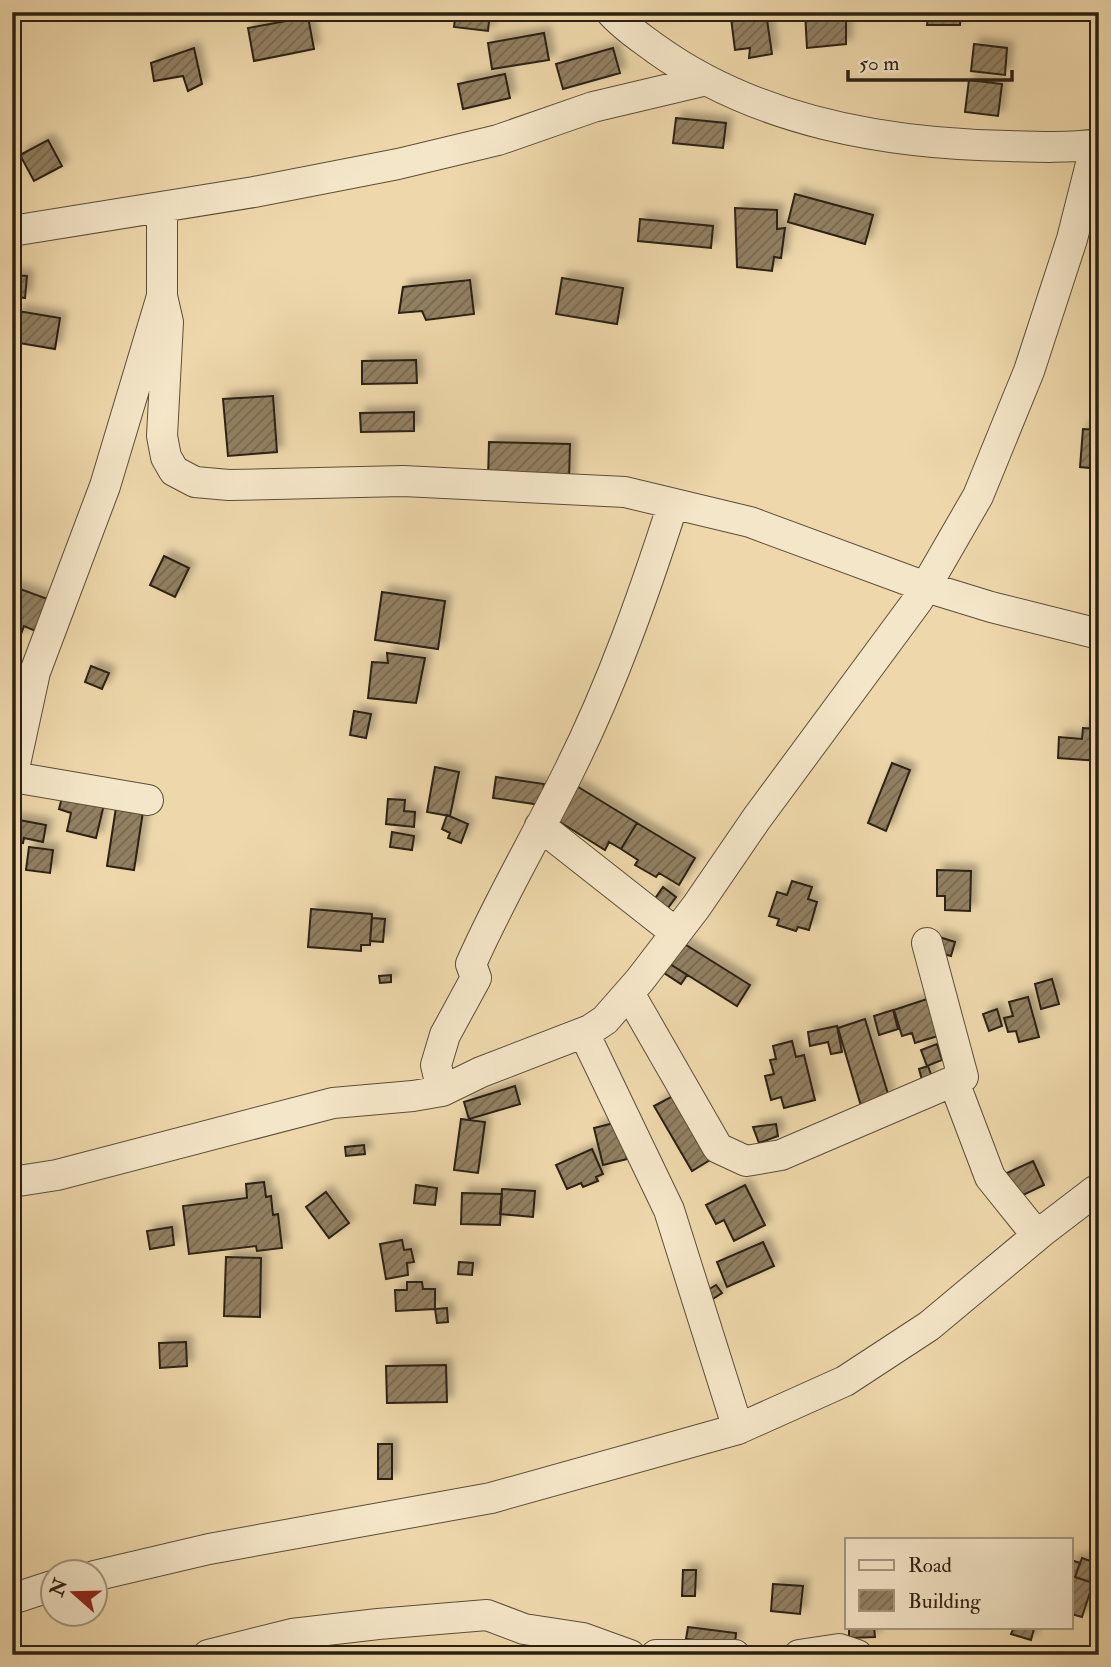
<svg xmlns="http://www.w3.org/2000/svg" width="1111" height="1667" font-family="'IM FELL Double Pica',serif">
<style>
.building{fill:url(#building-hatch);stroke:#2c2012;stroke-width:2;filter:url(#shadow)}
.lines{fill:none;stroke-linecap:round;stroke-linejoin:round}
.minor-casing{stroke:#5c4e38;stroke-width:32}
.minor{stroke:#f4e6c8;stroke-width:30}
</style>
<defs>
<pattern id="building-hatch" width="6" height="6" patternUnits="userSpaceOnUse" patternTransform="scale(1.75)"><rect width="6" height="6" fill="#918062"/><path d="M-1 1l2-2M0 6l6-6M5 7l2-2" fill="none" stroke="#77684f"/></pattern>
<filter id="shadow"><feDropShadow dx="6" dy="-6" stdDeviation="3.5" flood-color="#0004"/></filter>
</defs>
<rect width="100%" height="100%" fill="#eed8ab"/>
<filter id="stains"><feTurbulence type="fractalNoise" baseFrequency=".00286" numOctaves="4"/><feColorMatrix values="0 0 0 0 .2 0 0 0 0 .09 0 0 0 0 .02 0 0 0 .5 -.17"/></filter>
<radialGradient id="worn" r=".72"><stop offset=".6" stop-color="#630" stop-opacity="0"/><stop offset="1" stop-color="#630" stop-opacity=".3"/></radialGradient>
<path class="building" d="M 456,12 L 490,12 L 488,31 L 454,27 Z
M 670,12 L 694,12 L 694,16 L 671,18 Z
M 805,12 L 846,12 L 846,44 L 807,48 Z
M 929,12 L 961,12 L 960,25 L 927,25 Z
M 766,13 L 772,54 L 749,58 L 750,48 L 735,50 L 731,18 Z
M 308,17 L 314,49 L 254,61 L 248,28 Z
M 544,33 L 549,60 L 492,69 L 488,43 Z
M 974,44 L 1007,48 L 1005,75 L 971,71 Z
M 194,48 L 202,84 L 188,91 L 183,76 L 154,81 L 151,63 Z
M 613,48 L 620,73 L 563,89 L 556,64 Z
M 505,74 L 510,98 L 463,109 L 458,84 Z
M 969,80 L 1002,84 L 998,116 L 965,112 Z
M 676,118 L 726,123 L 723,148 L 673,143 Z
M 48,140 L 62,166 L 34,181 L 20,155 Z
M 795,194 L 873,215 L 865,244 L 788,222 Z
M 735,208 L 777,210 L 777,229 L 785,228 L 781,258 L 774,257 L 772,271 L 737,267 Z
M 640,219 L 713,226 L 711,248 L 638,241 Z
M 12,275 L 27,276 L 25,298 L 12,296 Z
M 562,278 L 623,288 L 617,324 L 556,314 Z
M 470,280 L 474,314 L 426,320 L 422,311 L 399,313 L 403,287 Z
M 18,311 L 60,318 L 55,349 L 13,342 Z
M 416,360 L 417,383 L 362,384 L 362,361 Z
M 273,396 L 277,452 L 228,456 L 223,399 Z
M 414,412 L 414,431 L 361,432 L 360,413 Z
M 1083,429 L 1099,430 L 1099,469 L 1080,467 Z
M 489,442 L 570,444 L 569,481 L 488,478 Z
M 164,556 L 189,568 L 175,597 L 150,585 Z
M 12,586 L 53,601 L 40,633 L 24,626 L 20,637 L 12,634 Z
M 382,592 L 445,601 L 438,649 L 375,640 Z
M 387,653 L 425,658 L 416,703 L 368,698 L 372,662 L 388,663 Z
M 91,666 L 109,673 L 102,689 L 85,682 Z
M 354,711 L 371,714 L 366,738 L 350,735 Z
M 1083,728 L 1098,729 L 1099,761 L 1058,758 L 1059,737 L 1082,739 Z
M 892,763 L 910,770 L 886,831 L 868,823 Z
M 435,767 L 459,772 L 450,816 L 427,812 Z
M 496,777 L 544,784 L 541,805 L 493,798 Z
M 575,785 L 637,823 L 621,849 L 609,842 L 605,850 L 555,819 Z
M 64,790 L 105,800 L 96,838 L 67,831 L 71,813 L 59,809 Z
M 388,799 L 405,800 L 404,811 L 415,812 L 414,827 L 386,824 Z
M 117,801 L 144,805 L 134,870 L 107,866 Z
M 447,815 L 468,824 L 461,843 L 448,838 L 450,833 L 442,829 Z
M 14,819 L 46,825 L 43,842 L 24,838 L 23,843 L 12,841 Z
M 637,823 L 695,858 L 679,885 L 659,873 L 656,877 L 635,865 L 638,860 L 621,849 Z
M 392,832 L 414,836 L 412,850 L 390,847 Z
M 29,847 L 53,850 L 50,873 L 26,870 Z
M 937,870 L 971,871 L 970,911 L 945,910 L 945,896 L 937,896 Z
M 792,881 L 812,887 L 808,899 L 817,902 L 809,930 L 798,927 L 796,931 L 777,925 L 779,919 L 769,916 L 777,892 L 787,895 Z
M 663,887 L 676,897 L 665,912 L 652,903 Z
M 311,909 L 372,914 L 370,945 L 361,945 L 361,951 L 308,947 Z
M 372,918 L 385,919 L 383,942 L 370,941 Z
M 936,936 L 955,942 L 951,956 L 932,951 Z
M 683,943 L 750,985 L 737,1006 L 670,964 Z
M 670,964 L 687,975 L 681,984 L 664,973 Z
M 391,975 L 391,982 L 380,983 L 379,976 Z
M 1052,979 L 1059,1004 L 1041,1009 L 1035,984 Z
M 1028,997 L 1039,1037 L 1019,1042 L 1016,1031 L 1008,1032 L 1004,1018 L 1013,1016 L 1009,1002 Z
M 930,998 L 941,1035 L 915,1043 L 912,1033 L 902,1036 L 894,1010 Z
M 997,1009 L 1002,1026 L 989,1031 L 983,1014 Z
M 893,1010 L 898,1029 L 879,1035 L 874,1016 Z
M 865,1019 L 889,1097 L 861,1106 L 838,1028 Z
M 837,1026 L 842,1052 L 831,1054 L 828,1042 L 810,1046 L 808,1032 Z
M 792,1041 L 796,1057 L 804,1055 L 815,1100 L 784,1108 L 781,1097 L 771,1100 L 765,1076 L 774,1074 L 770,1060 L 776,1059 L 773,1046 Z
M 937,1044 L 942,1060 L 927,1066 L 921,1050 Z
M 928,1066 L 932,1077 L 922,1080 L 919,1069 Z
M 515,1086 L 520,1104 L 469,1119 L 464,1102 Z
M 673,1096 L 710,1160 L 692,1171 L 654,1106 Z
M 461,1119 L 485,1122 L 478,1173 L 454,1170 Z
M 618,1122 L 627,1159 L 603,1165 L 594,1128 Z
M 776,1124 L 778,1136 L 759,1143 L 753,1127 Z
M 364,1145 L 365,1154 L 346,1156 L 345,1147 Z
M 592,1149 L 603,1174 L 596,1177 L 598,1181 L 583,1187 L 581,1183 L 567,1189 L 556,1165 Z
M 1033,1161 L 1044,1185 L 1019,1197 L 1007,1173 Z
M 264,1182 L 266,1197 L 271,1196 L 273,1215 L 278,1214 L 282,1248 L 257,1251 L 256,1246 L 189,1254 L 183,1206 L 247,1198 L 246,1184 Z
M 416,1185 L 437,1188 L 435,1205 L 414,1203 Z
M 745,1185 L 765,1225 L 734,1241 L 724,1220 L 716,1224 L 706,1205 Z
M 502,1189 L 535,1191 L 533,1217 L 500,1214 Z
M 326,1192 L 349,1223 L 329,1238 L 306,1207 Z
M 462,1193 L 502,1194 L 500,1225 L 461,1224 Z
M 172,1227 L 174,1245 L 150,1249 L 147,1231 Z
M 402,1240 L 404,1250 L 411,1249 L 414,1262 L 407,1263 L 408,1275 L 386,1279 L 380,1244 Z
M 763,1242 L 774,1266 L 727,1287 L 717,1262 Z
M 226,1257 L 261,1258 L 260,1317 L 224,1316 Z
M 459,1262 L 473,1263 L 472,1275 L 458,1274 Z
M 407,1282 L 422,1282 L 423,1289 L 435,1289 L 435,1309 L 396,1311 L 395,1290 L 407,1290 Z
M 716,1285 L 722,1293 L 708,1302 L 703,1293 Z
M 447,1308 L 448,1322 L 437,1323 L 435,1309 Z
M 186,1342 L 187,1366 L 160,1368 L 159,1343 Z
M 446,1365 L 447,1402 L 387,1403 L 386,1366 Z
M 378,1444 L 392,1444 L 392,1479 L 378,1479 Z
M 1082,1558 L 1099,1564 L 1093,1583 L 1075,1577 Z
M 1071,1560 L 1080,1563 L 1075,1577 L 1093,1583 L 1082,1617 L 1071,1614 Z
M 683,1570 L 696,1570 L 695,1596 L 682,1596 Z
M 773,1584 L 803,1586 L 800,1614 L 771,1611 Z
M 688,1627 L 736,1633 L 735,1645 L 686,1639 Z
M 849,1627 L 874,1627 L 875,1637 L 849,1638 Z
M 1014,1627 L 1034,1629 L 1031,1640 L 1011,1634 Z"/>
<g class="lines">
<g class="minor-casing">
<path id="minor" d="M 611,12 C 624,27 640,37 656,49 C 758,122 886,144 1009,146 C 1039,147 1069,148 1099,144
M 12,231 L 254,192 L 398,164 L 498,140 L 593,107 L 707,80
M 162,296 L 168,322 L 162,436 L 166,457 L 174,471 L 195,482 L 229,485 L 403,481 L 625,492 L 750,522 L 926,587 L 991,607 L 1099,634
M 13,777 L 148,800
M 12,778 L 35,672 L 105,486 L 162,296 L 162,207
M 540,826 L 676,933
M 629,993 L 718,1148 L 746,1161 L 781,1155 L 963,1077 L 927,943
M 584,1033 L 669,1210 L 738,1429
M 954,1082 L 990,1177 L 1035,1233 L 1044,1230 L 1095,1191 L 1099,1194
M 442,1091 L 436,1065 L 445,1035 L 476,978 L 471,964 C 500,898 537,836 569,771 C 612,685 644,594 673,504
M 12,1182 L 57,1175 L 333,1103 L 413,1096 L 442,1091 L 481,1072 L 590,1030 L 605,1020 L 640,980 L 696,907 L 757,818 L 918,600 L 978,496 L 1029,371 L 1072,239 L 1096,144
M 94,1576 L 209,1549 L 491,1498 L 738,1429 L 845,1381 L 929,1326 L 1044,1230
M 12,1599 L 52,1586
M 208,1655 L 292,1634 L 378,1624 L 487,1615 L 524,1629 L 583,1638 L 630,1655
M 656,1655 L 735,1655
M 799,1655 L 839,1649 L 857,1655"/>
</g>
<use href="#minor" class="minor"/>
</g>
<rect width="1111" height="1667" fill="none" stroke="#eed8ab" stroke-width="42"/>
<rect x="14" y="14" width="1083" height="1639" fill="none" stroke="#2c2012" stroke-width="3.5"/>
<rect x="21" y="21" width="1069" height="1625" fill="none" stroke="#2c2012" stroke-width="2"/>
<rect x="845" y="1538" width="228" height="91" fill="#f4e6c8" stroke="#a4977f" stroke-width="2"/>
<rect x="859" y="1560" width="35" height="10" fill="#f4e6c8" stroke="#a4977f" stroke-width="2"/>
<text x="908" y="1572" font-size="21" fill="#2c2012">Road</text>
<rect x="859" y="1590" width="35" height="21" fill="url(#building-hatch)" stroke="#a4977f" stroke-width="2"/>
<text x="908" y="1608" font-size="21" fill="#2c2012">Building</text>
<g transform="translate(74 1593) rotate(290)"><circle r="33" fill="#f4e6c8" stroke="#a4977f" stroke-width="2"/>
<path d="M0-5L12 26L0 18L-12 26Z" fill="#8f2418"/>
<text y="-10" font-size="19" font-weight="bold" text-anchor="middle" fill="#2c2012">N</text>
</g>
<path d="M848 70v10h164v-10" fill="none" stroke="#2c2012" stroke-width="3.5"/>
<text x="859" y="70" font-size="21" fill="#2c2012" stroke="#f4e6c8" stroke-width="5" paint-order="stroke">50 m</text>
<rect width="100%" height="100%" filter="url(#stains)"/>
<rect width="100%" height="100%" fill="url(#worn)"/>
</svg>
